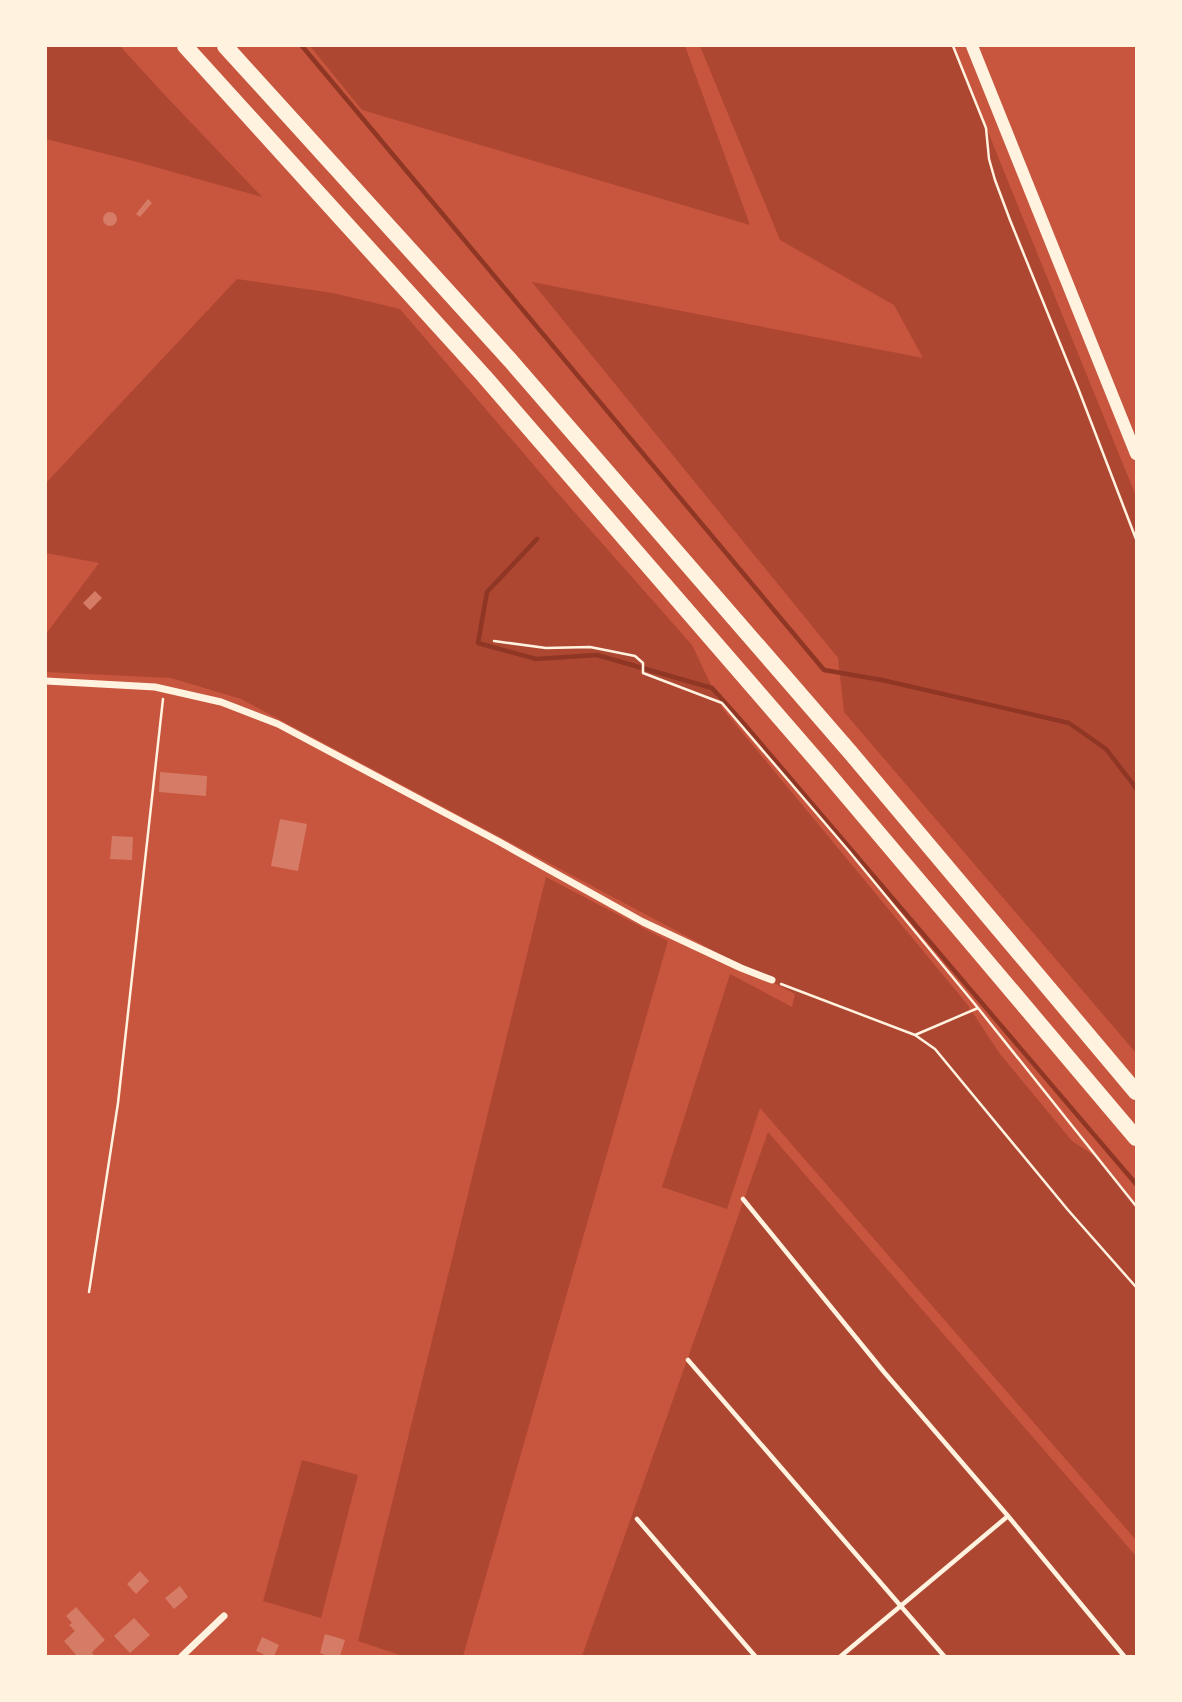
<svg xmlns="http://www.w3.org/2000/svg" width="1182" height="1702" font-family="Raleway,sans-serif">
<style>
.green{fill:#ae4732}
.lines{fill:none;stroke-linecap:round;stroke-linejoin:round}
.stream{stroke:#8f3625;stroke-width:4.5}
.building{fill:#d67c66}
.path{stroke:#fff3e0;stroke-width:2.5}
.service{stroke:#fff3e0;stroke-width:4.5}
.minor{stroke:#fff3e0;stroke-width:7}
.secondary{stroke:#fff3e0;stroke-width:12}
.motorway{stroke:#fff3e0;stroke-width:16}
</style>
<rect width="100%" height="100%" fill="#c8553d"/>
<path class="green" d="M 46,46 L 120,46 L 162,92 L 262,197 L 130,160 L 46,139 Z
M 310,46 L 685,46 L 750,225 L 362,110 Z
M 700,46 L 953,46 L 1136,496 L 1136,1053 L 844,712 L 838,658 L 532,282 L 923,358 L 894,305 L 780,240 Z
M 237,279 L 333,293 L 400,309 L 555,490 L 692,645 L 722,708 L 967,1004 L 1000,1054 L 1072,1141 L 1101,1160 L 1136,1204 L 1136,1540 L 760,1108 L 727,1209 L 662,1187 L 730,974 L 792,1007 L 795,994 L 241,699 L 171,678 L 46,672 L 46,634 L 99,563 L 46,553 L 46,483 Z
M 546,877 L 668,941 L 463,1656 L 403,1656 L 358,1641 Z
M 768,1132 L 1136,1556 L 1136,1656 L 582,1656 Z
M 302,1460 L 358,1475 L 321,1618 L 263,1601 Z"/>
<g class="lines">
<path class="stream" d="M 302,46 L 824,670 L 882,680 L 1069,723 L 1106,749 L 1136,788
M 537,539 L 487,592 L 478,643 L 536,659 L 597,655 L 712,688 L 745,725 L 1136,1184"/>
</g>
<path class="building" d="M 148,199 L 152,203 L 140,217 L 136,214 Z
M103 219a7 7 0 1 1 14 0a7 7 0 1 1-14 0Z
M 95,591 L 102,598 L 90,610 L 83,603 Z
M 160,772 L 207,776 L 206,796 L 159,792 Z
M 280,819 L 307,824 L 298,871 L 271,866 Z
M 112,836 L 133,837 L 132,860 L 110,859 Z
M 140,1571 L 149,1581 L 136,1594 L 127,1584 Z
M 180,1586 L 188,1597 L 174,1609 L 165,1598 Z
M 76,1607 L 105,1640 L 93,1651 L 92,1653 L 95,1656 L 77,1656 L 64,1641 L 75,1631 L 69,1625 L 72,1623 L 66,1616 Z
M 134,1618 L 150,1635 L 130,1653 L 114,1636 Z
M 325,1634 L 345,1640 L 340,1656 L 324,1656 L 325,1655 L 320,1653 Z
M 262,1637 L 279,1645 L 274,1656 L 267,1656 L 256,1651 Z"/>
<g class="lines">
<path class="path" d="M 953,46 L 986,128 L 989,159 L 995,180 L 1010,220 L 1078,388 L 1136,539
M 494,641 L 546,648 L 590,647 L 635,656 L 643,663 L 643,673 L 722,703 L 848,850 L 978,1008 L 1136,1206
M 781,984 L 915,1035 L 935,1049 L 1068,1210 L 1136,1287
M 915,1035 L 978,1008
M 89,1292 L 118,1103 L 163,699"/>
<path class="service" d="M 743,1199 L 884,1372 L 1008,1516 L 1124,1656
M 688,1360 L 944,1656
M 637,1519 L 755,1656
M 841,1656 L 1008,1516"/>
<path class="minor" d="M 46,681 L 155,687 L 221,702 L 278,724 L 496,840 L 643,922 L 741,968 L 772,980
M 182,1656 L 224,1616"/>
<path class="secondary" d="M 972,46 L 1136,454"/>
<path class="motorway" d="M 185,46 L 484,376 L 825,770 L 1136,1138
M 225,46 L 510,360 L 850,752 L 1136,1092"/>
</g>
<rect width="1182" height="1702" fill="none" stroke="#fff3e0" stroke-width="94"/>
</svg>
